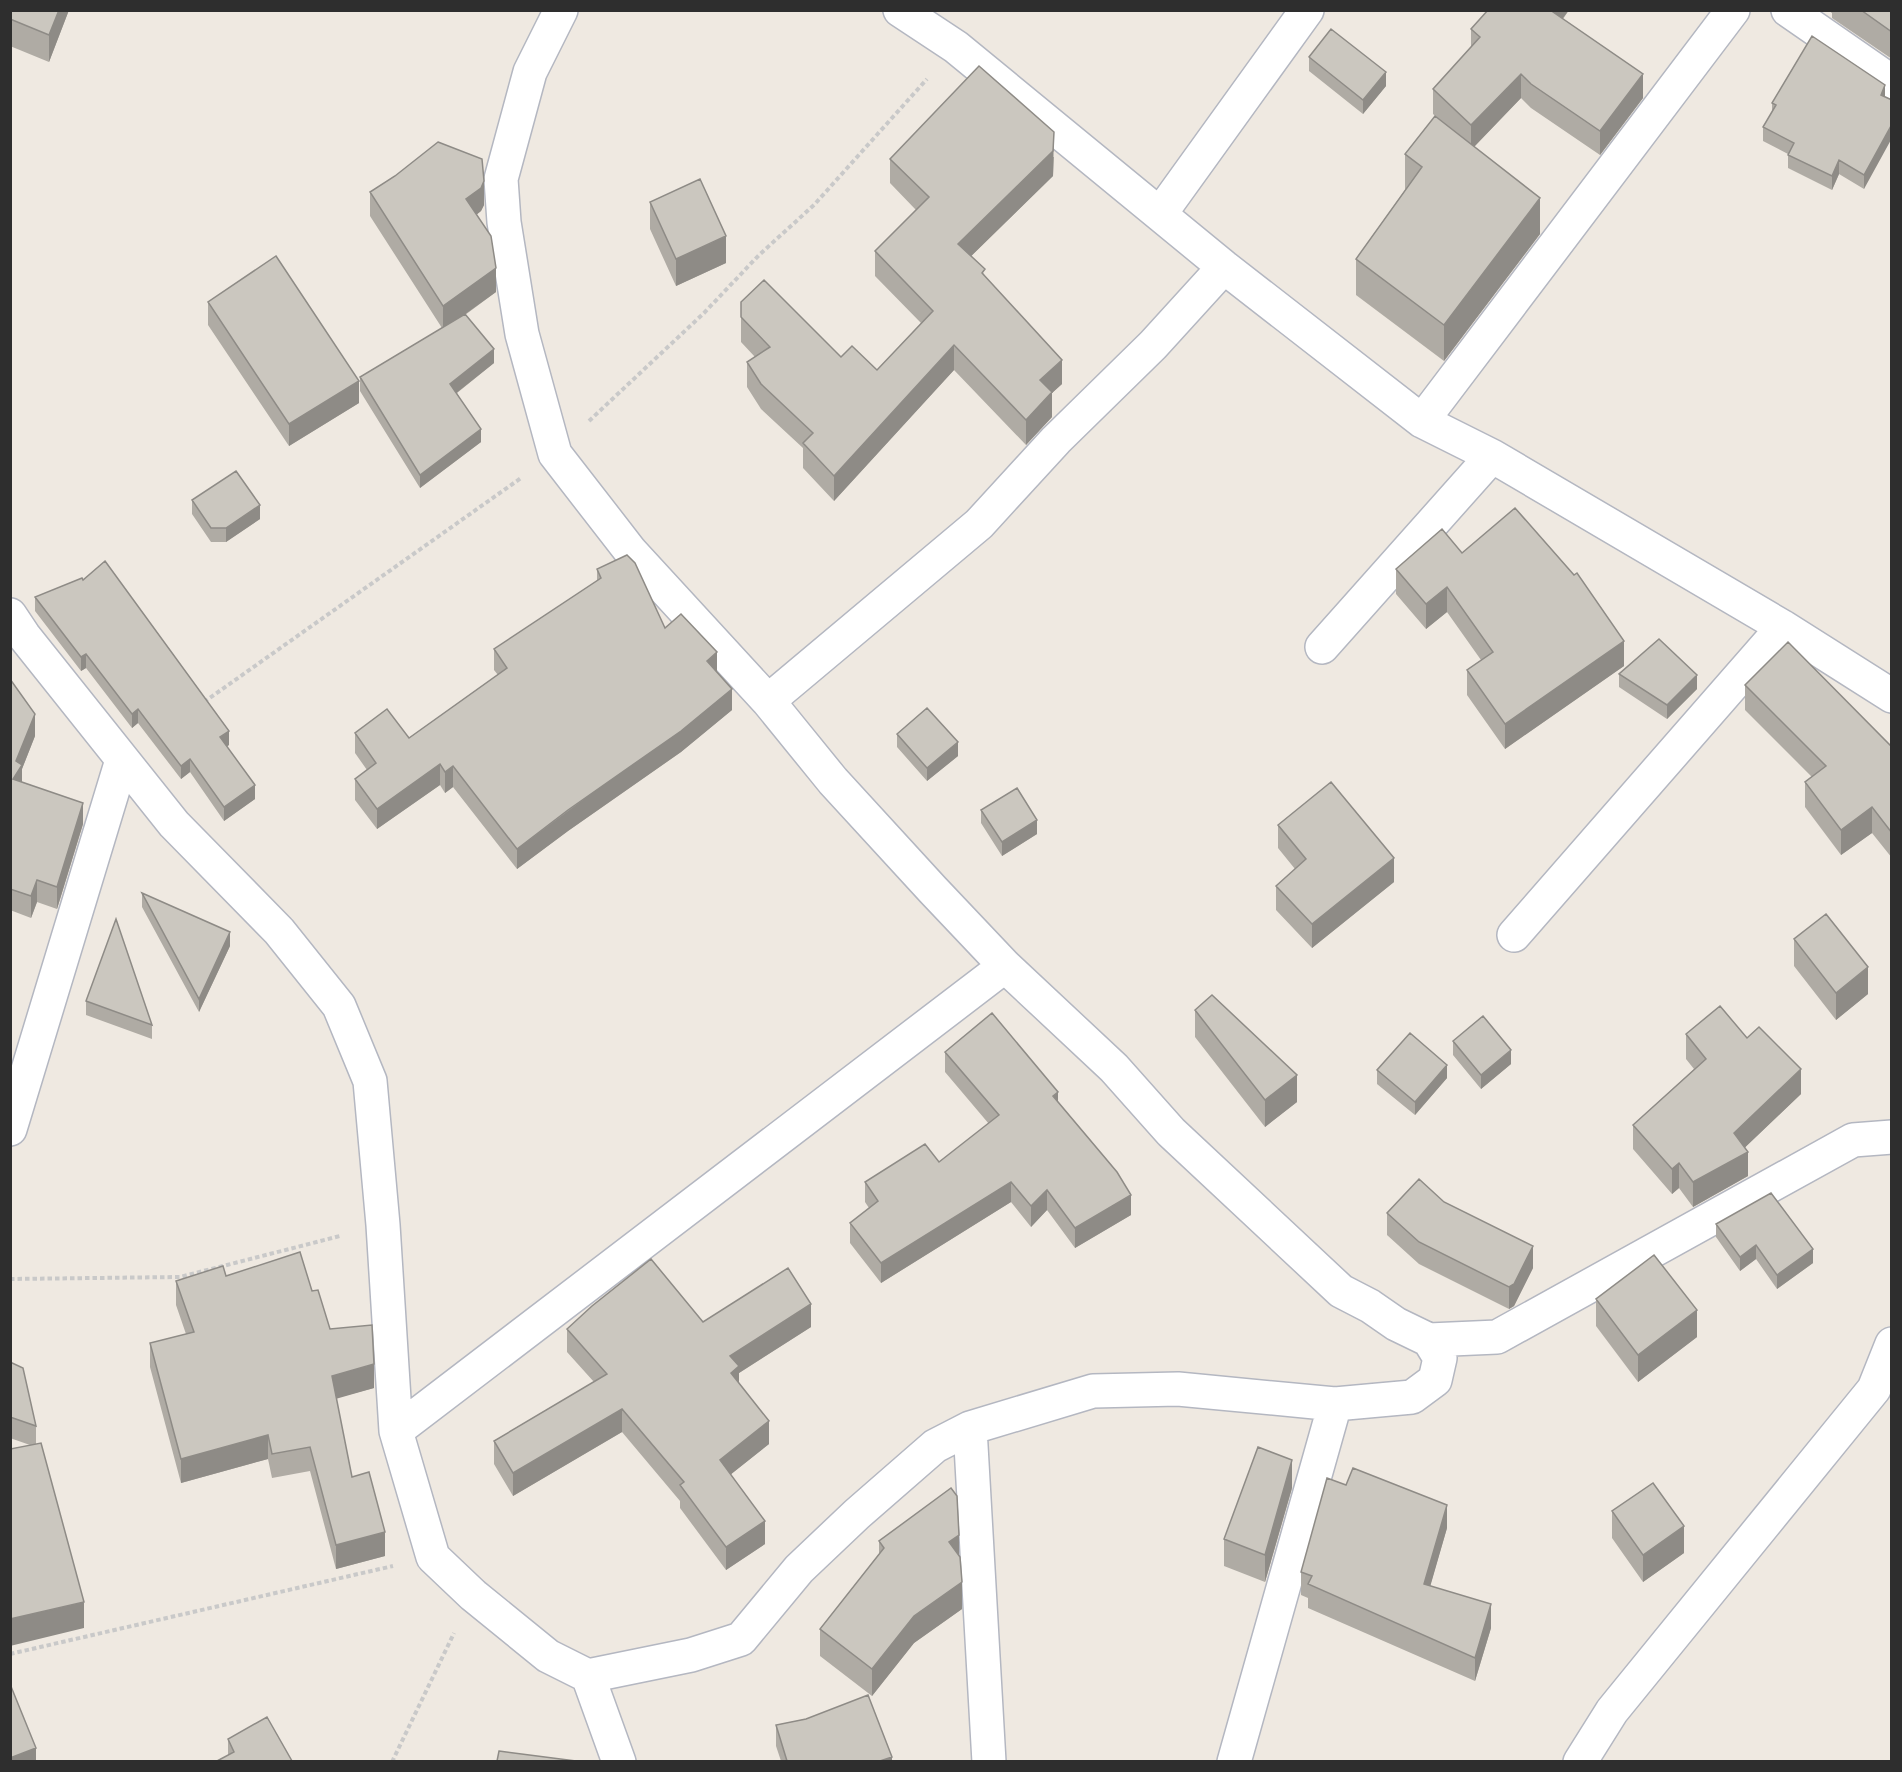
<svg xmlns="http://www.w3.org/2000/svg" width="1902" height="1772" font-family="Quicksand,sans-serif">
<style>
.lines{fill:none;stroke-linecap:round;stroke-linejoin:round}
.minor-casing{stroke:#b4b7c1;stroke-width:36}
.path{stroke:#c9c9c9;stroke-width:4;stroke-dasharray:4.5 3;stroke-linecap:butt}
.minor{stroke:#fff;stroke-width:33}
.wall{fill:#afaba4}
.shaded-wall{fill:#8e8b86}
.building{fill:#cbc7bf;stroke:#8e8b86;stroke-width:1.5}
</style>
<rect width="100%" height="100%" fill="#efe9e1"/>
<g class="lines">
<g class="minor-casing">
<path id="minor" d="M 900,10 L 956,47 L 1224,267 L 1422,421 L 1492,456 L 1783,627 L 1892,696
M 1788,10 L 1892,82
M 1160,214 L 1307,10
M 1422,421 L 1733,10
M 10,615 L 24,636 L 174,824 L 279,931 L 339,1006 L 370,1081 L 383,1225 L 396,1431 L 433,1557 L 473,1595 L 548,1656 L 588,1676 L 691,1655 L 741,1639 L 799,1569 L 857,1514 L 935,1446 L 970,1428 L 1093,1391 L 1178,1389 L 1335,1404 L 1412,1397 L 1435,1380 L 1440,1358 L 1429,1340 L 1396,1324 L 1370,1306 L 1341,1291 L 1171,1132 L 1114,1068 L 1005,966 L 933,890 L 833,781 L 768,701 L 631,552 L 555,454 L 522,334 L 504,222 L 501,179 L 530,72 L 561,10
M 1322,647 L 1492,456
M 768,701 L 979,524 L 1056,440 L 1153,345 L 1224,267
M 1514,935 L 1783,627
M 10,1129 L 122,760
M 1429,1340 L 1497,1337 L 1853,1140 L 1892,1137
M 970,1428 L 989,1762
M 396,1431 L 1005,966
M 588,1676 L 619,1762
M 1234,1762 L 1335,1404
M 1580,1762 L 1612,1711 L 1874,1389 L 1892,1344"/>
</g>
<path class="path" d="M 589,421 L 704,313 L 759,255 L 814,205 L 927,79
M 204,702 L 521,478
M 10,1279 L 180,1277 L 340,1236
M 10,1654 L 393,1566
M 392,1762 L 454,1633"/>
<use href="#minor" class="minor"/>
</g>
<path class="wall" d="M 69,10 L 49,62 L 10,46 L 10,11 Z
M 1569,10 L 1563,19 L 1643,98 L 1600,155 L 1531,108 L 1521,98 L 1474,147 L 1540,234 L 1444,361 L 1356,295 L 1356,259 L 1405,190 L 1405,154 L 1440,120 L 1433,114 L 1433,89 L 1471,47 L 1471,29 Z
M 1828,10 L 1892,10 L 1892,59 L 1832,18 L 1832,13 Z
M 1309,57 L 1386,86 L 1363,114 L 1309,71 Z
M 1885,85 L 1864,189 L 1839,174 L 1832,190 L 1788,168 L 1788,154 L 1763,141 L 1763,127 L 1772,113 L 1772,103 Z
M 1054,157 L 1053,176 L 971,256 L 1062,384 L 1052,393 L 1052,417 L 1026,445 L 954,370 L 834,501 L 803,468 L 803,448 L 761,409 L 747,387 L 747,362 L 755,357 L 741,342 L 741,302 L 841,357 L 877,370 L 921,323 L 875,276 L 875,251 L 916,210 L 890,183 L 890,159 Z
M 395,176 L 484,205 L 481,211 L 476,215 L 496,292 L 465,315 L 494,363 L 457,393 L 481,442 L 420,488 L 360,391 L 360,377 L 442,328 L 370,216 L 370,192 Z
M 650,202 L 726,263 L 676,286 L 650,229 Z
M 208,302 L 359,403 L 289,446 L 208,325 Z
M 192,500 L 260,519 L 226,542 L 211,542 L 192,514 Z
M 1462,553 L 1624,666 L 1505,749 L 1467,695 L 1467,670 L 1481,660 L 1447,612 L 1426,629 L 1396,594 L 1396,569 Z
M 597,569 L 717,671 L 732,710 L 681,752 L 568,831 L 517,869 L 453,787 L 445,793 L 440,785 L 377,829 L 355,800 L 355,779 L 367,770 L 355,753 L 355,733 L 409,738 L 498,675 L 494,670 L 494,649 L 597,581 Z
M 35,597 L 229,745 L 227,746 L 255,799 L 224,821 L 190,772 L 181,779 L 138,723 L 132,728 L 86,668 L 81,671 L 35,611 Z
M 1619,674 L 1697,689 L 1667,719 L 1619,687 Z
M 10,679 L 35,736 L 22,769 L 22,782 L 83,824 L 57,909 L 37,902 L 31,918 L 10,910 Z
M 1745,685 L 1890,745 L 1892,744 L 1892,858 L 1872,833 L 1841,855 L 1805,807 L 1805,782 L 1812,777 L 1745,710 Z
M 897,734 L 958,756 L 927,781 L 897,747 Z
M 981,810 L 1037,834 L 1002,856 L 981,823 Z
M 1278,825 L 1394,882 L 1312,948 L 1276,910 L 1276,886 L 1295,869 L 1278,848 Z
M 142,893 L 230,946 L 199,1012 L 142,907 Z
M 1794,939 L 1868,994 L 1836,1020 L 1794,966 Z
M 86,1001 L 152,1025 L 152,1039 L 86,1015 Z
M 1195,1010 L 1297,1102 L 1265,1127 L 1195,1037 Z
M 1686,1034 L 1747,1038 L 1801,1094 L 1745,1147 L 1748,1176 L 1693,1207 L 1679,1188 L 1672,1194 L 1633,1149 L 1633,1125 L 1694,1069 L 1686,1059 Z
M 1453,1041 L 1511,1064 L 1481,1089 L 1453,1055 Z
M 945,1052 L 1058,1102 L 1131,1215 L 1075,1248 L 1047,1210 L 1031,1227 L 1011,1202 L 881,1283 L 850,1243 L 850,1223 L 869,1208 L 865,1202 L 865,1182 L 939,1162 L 989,1124 L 945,1072 Z
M 1377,1070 L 1447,1078 L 1415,1115 L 1377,1084 Z
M 1387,1213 L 1533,1268 L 1514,1306 L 1509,1309 L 1419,1264 L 1387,1235 Z
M 1716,1224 L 1813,1263 L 1777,1289 L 1756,1259 L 1740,1271 L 1716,1237 Z
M 226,1276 L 312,1291 L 330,1329 L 374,1388 L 336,1398 L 352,1477 L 385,1556 L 336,1569 L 310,1471 L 272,1478 L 268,1459 L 181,1483 L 150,1367 L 150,1343 L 186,1334 L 176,1305 L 176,1281 Z
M 1596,1299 L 1697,1337 L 1638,1382 L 1596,1326 Z
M 703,1322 L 811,1327 L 739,1373 L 739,1383 L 769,1444 L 731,1474 L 765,1544 L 726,1570 L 680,1508 L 680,1501 L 622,1432 L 513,1496 L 494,1464 L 494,1441 L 594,1382 L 567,1352 L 567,1329 Z
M 10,1362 L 36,1426 L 36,1444 L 84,1628 L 30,1445 L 10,1438 Z
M 1292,1488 L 1265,1582 L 1224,1566 L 1224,1539 Z
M 1612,1511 L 1684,1553 L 1643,1582 L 1612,1538 Z
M 1447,1528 L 1430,1586 L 1491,1628 L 1475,1681 L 1308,1608 L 1308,1598 L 1301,1595 L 1301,1572 Z
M 879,1541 L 959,1555 L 962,1609 L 914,1643 L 872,1696 L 820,1656 L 820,1629 L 879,1554 Z
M 806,1719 L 892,1761 L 781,1761 L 776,1746 L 776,1725 Z
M 228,1739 L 292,1761 L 228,1755 Z"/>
<path class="shaded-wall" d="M 59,10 L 69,10 L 49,62 L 49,35 Z
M 1550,10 L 1569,10 L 1550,35 Z
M 1386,72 L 1386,86 L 1363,114 L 1363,100 Z
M 1521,74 L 1521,98 L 1471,150 L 1471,125 Z
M 1643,74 L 1643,98 L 1600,155 L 1600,131 Z
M 1885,85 L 1885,99 L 1881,95 Z
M 1892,124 L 1892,138 L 1864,189 L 1864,175 Z
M 1054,132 L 1053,176 L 958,269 L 958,244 Z
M 1839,160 L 1839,174 L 1832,190 L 1832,176 Z
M 484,181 L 484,205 L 481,211 L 466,223 L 466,199 Z
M 1540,198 L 1540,234 L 1444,361 L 1444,325 Z
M 726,236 L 726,263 L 676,286 L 676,259 Z
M 496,268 L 496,292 L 443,330 L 443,306 Z
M 954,345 L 954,370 L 834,501 L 834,476 Z
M 494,349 L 494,363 L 450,398 L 450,384 Z
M 1062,360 L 1062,384 L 1052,393 L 1052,417 L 1026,445 L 1026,420 L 1040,380 Z
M 359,381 L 359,403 L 289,446 L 289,424 Z
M 481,429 L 481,442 L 420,488 L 420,475 Z
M 260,505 L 260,519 L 226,542 L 226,528 Z
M 1447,587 L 1447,612 L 1426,629 L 1426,604 Z
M 1624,641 L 1624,666 L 1505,749 L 1505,724 Z
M 717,652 L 717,673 L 707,661 Z
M 86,654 L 86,668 L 81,671 L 81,657 Z
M 1697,675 L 1697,689 L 1667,719 L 1667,705 Z
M 732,689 L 732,710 L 681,752 L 568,831 L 517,869 L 517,849 Z
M 138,709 L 138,723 L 132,728 L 132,714 Z
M 35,714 L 35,736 L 22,769 L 22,787 L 13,779 L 16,761 Z
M 229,731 L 229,745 L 220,751 L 220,737 Z
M 958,742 L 958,756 L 927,781 L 927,768 Z
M 190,759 L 190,772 L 181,779 L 181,766 Z
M 440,764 L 440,785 L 377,829 L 377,809 Z
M 453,766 L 453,787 L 445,793 L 445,772 Z
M 255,785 L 255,799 L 224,821 L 224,807 Z
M 83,803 L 83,824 L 57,909 L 57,887 Z
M 1872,807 L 1872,833 L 1841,855 L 1841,830 Z
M 1037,820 L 1037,834 L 1002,856 L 1002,842 Z
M 1394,858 L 1394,882 L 1312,948 L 1312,924 Z
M 37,880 L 37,902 L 31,918 L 31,896 Z
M 230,932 L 230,946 L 199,1012 L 199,999 Z
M 1868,967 L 1868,994 L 1836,1020 L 1836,993 Z
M 1511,1050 L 1511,1064 L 1481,1089 L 1481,1075 Z
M 1447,1065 L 1447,1078 L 1415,1115 L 1415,1102 Z
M 1801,1069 L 1801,1094 L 1734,1158 L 1734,1133 Z
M 1297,1075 L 1297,1102 L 1265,1127 L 1265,1100 Z
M 1058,1092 L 1058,1112 L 1053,1096 Z
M 1748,1152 L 1748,1176 L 1693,1207 L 1693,1182 Z
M 1679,1163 L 1679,1188 L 1672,1194 L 1672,1169 Z
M 1011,1182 L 1011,1202 L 881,1283 L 881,1263 Z
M 1047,1190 L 1047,1210 L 1031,1227 L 1031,1206 Z
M 1131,1195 L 1131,1215 L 1075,1248 L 1075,1228 Z
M 1756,1245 L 1756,1259 L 1740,1271 L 1740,1257 Z
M 1533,1246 L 1533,1268 L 1514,1306 L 1509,1309 L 1509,1287 Z
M 1813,1249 L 1813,1263 L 1777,1289 L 1777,1275 Z
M 811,1304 L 811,1327 L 739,1373 L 739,1389 L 731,1396 L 730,1356 Z
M 1697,1310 L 1697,1337 L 1638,1382 L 1638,1355 Z
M 374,1364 L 374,1388 L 332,1400 L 332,1376 Z
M 622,1409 L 622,1432 L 513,1496 L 513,1473 Z
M 769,1421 L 769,1444 L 720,1483 L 720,1460 Z
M 268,1435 L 268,1459 L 181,1483 L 181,1459 Z
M 1292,1460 L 1292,1488 L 1265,1582 L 1265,1555 Z
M 1447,1505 L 1447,1528 L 1424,1608 L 1424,1584 Z
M 765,1521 L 765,1544 L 726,1570 L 726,1547 Z
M 1684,1526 L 1684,1553 L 1643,1582 L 1643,1555 Z
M 385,1532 L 385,1556 L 336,1569 L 336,1545 Z
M 959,1535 L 959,1562 L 949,1542 Z
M 962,1582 L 962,1609 L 914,1643 L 872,1696 L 872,1669 L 914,1616 Z
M 84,1602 L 84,1628 L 10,1646 L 10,1619 Z
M 1491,1604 L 1491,1628 L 1475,1681 L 1475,1658 Z
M 36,1748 L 36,1761 L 10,1761 L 10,1758 Z
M 892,1757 L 892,1761 L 880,1761 Z"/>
<path class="building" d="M 11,10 L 59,10 L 49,35 L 10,19 Z
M 1488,10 L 1550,10 L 1643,74 L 1600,131 L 1531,84 L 1521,74 L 1471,125 L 1433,89 L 1480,37 L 1471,29 Z
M 1861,10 L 1892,10 L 1892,32 Z
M 1331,29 L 1386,72 L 1363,100 L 1309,57 Z
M 1812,36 L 1885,85 L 1881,95 L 1892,100 L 1892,124 L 1864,175 L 1839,160 L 1832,176 L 1788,155 L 1794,143 L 1763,127 L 1776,105 L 1772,103 Z
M 979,66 L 1054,132 L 1053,151 L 958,244 L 985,269 L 982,273 L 1062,360 L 1040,380 L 1052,392 L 1026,420 L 954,345 L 834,476 L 803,443 L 813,433 L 761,384 L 747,362 L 770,347 L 741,317 L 741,302 L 764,280 L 841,357 L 852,346 L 877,370 L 933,311 L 875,251 L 929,197 L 890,159 Z
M 1435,116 L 1540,198 L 1444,325 L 1356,259 L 1422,167 L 1405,154 Z
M 438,142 L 482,159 L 484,181 L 481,188 L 466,199 L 491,236 L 496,268 L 443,306 L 370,192 L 395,176 Z
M 700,179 L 726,236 L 676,259 L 650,202 Z
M 276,256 L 359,381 L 289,424 L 208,302 Z
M 465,314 L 494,349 L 450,384 L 481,429 L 420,475 L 360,377 Z
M 236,471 L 260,505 L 226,528 L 211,528 L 192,500 Z
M 1515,508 L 1574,575 L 1577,573 L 1624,641 L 1505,724 L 1467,670 L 1493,652 L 1447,587 L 1426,604 L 1396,569 L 1442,529 L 1462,553 Z
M 627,555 L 635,563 L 665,628 L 681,614 L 717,652 L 707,661 L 732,689 L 681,731 L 568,810 L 517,849 L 453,766 L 445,772 L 440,764 L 377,809 L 355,779 L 376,763 L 355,733 L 387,709 L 409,738 L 507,668 L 494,649 L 601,578 L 597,569 Z
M 105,561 L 229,731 L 220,737 L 255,785 L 224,807 L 190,759 L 181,766 L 138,709 L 132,714 L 86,654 L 81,657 L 35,597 L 82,578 L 83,580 Z
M 1659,639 L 1697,675 L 1667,705 L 1619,674 Z
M 1788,642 L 1890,745 L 1892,744 L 1892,833 L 1872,807 L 1841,830 L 1805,782 L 1826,766 L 1745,685 Z
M 10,679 L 35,714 L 16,761 L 22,765 L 13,779 L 83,803 L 57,887 L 37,880 L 31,896 L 10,889 Z
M 927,708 L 958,742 L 927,768 L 897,734 Z
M 1331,782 L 1394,858 L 1312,924 L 1276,886 L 1306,859 L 1278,825 Z
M 1017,788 L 1037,820 L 1002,842 L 981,810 Z
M 142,893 L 230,932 L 199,999 Z
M 1826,914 L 1868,967 L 1836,993 L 1794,939 Z
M 116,919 L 152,1025 L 86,1001 Z
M 1212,995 L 1297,1075 L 1265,1100 L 1195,1010 Z
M 1720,1006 L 1747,1038 L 1759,1027 L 1801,1069 L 1734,1133 L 1748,1152 L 1693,1182 L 1679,1163 L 1672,1169 L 1633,1125 L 1706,1059 L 1686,1034 Z
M 992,1013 L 1058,1092 L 1053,1096 L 1117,1172 L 1131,1195 L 1075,1228 L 1047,1190 L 1031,1206 L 1011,1182 L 881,1263 L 850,1223 L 878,1201 L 865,1182 L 925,1144 L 939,1162 L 999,1115 L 945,1052 Z
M 1483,1016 L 1511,1050 L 1481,1075 L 1453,1041 Z
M 1410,1033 L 1447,1065 L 1415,1102 L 1377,1070 Z
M 1419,1179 L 1444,1202 L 1533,1246 L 1514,1284 L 1509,1287 L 1419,1242 L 1387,1213 Z
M 1771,1193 L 1813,1249 L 1777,1275 L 1756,1245 L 1740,1257 L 1716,1224 Z
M 300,1252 L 312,1291 L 318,1290 L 330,1329 L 372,1325 L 374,1364 L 332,1376 L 352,1477 L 369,1472 L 385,1532 L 336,1545 L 310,1447 L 272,1454 L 268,1435 L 181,1459 L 150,1343 L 194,1332 L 176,1281 L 223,1266 L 226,1276 Z
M 1654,1255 L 1697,1310 L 1638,1355 L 1596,1299 Z
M 651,1259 L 703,1322 L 788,1268 L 811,1304 L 730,1356 L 739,1366 L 731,1373 L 769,1421 L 720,1460 L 765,1521 L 726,1547 L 680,1485 L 684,1482 L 622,1409 L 513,1473 L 494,1441 L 607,1374 L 567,1329 L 592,1306 Z
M 10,1362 L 23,1368 L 36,1426 L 10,1417 Z
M 41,1443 L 84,1602 L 10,1619 L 10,1449 Z
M 1258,1447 L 1292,1460 L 1265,1555 L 1224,1539 Z
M 1353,1468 L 1447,1505 L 1424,1584 L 1491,1604 L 1475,1658 L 1308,1584 L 1312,1576 L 1301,1572 L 1327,1478 L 1346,1485 Z
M 1653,1483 L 1684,1526 L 1643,1555 L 1612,1511 Z
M 951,1488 L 957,1496 L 959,1535 L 949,1542 L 960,1557 L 962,1582 L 914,1616 L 872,1669 L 820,1629 L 884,1548 L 879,1541 Z
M 10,1684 L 36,1748 L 10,1758 Z
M 868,1695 L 892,1757 L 880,1761 L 787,1761 L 776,1725 L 806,1719 Z
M 267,1717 L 292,1761 L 217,1761 L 234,1752 L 228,1739 Z
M 499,1751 L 576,1761 L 497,1761 Z"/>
<rect width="1902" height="1772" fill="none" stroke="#2e2e2e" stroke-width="24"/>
</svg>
